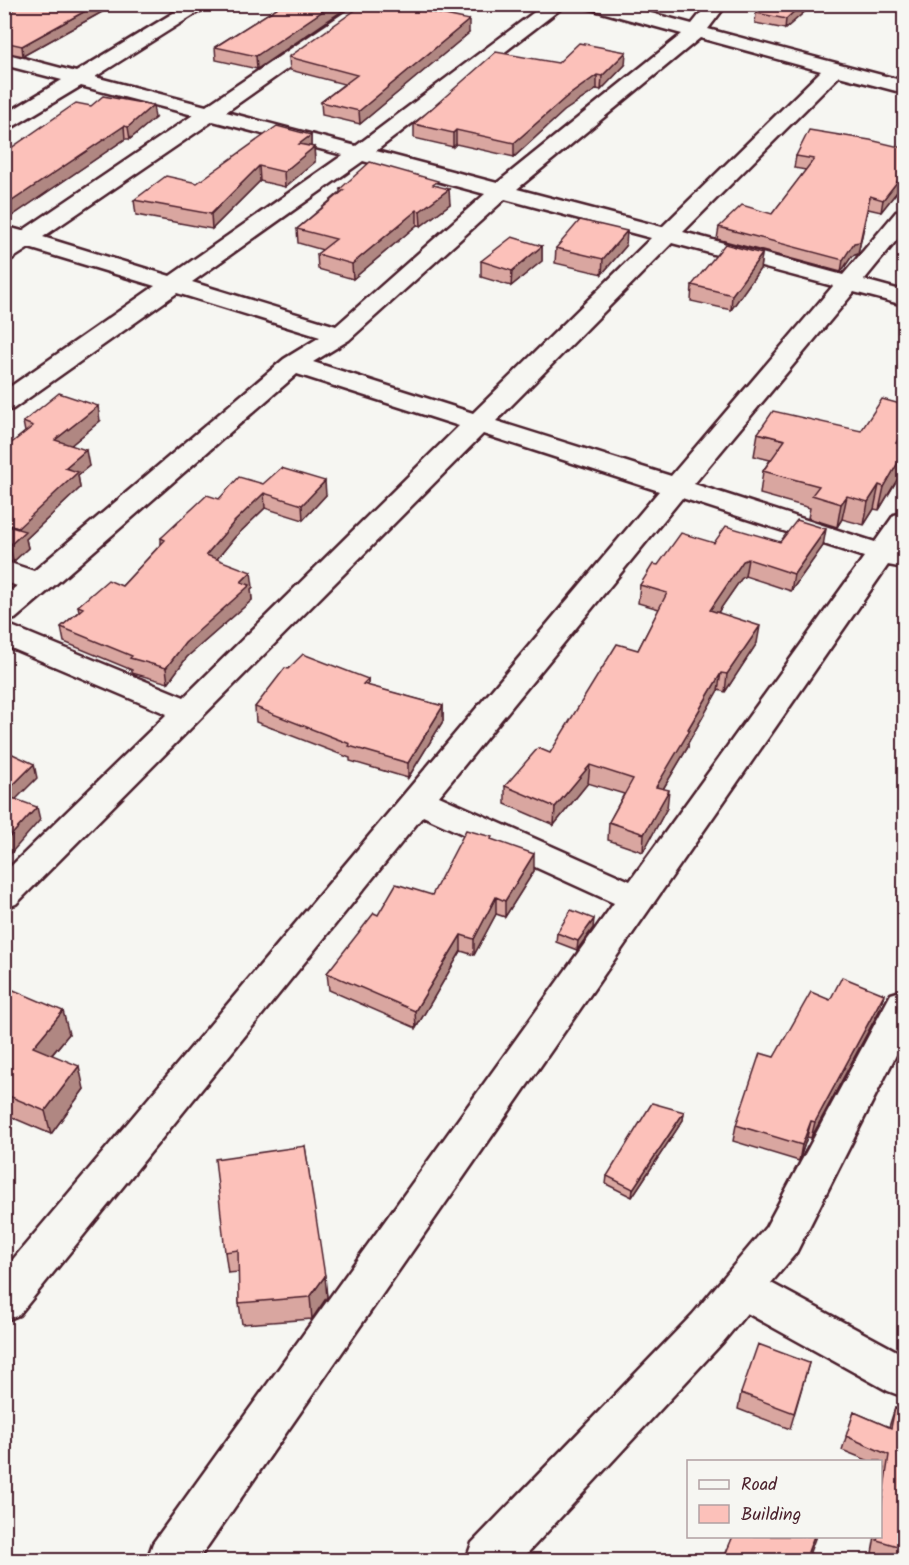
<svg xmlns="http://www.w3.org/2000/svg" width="909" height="1565" font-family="Kalam,sans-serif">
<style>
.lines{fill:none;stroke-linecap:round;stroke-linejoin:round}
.street-casing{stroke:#4a1f2b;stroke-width:5}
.street{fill:#f6f6f2;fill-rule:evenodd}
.wall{fill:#d9a6a0;stroke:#4a1f2b;stroke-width:1.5}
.shaded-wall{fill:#b08782;stroke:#4a1f2b;stroke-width:1.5}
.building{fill:#fcc1ba;stroke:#4a1f2b;stroke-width:1.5}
</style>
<rect width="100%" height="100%" fill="#f6f6f2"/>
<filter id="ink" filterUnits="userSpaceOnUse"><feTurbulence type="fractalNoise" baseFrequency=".0167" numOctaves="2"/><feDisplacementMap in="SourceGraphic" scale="12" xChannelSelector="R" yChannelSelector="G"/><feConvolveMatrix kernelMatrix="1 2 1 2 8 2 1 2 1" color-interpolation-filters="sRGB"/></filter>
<g filter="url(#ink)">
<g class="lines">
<g class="street-casing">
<path id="street" d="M 188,4 L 211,4 L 95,77 L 206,106 L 357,4 L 379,4 L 226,112 L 356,146 L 545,4 L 567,4 L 376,151 L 497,183 L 682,34 L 587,8 L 585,4 L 617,4 L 692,24 L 708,4 L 727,4 L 708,29 L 904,81 L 904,93 L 839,76 L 683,232 L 843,275 L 896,212 L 904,210 L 904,231 L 864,280 L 904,291 L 904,305 L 854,292 L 694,484 L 875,542 L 894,515 L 904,513 L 904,541 L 899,549 L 904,551 L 904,568 L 888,565 L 198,1560 L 147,1560 L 153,1543 L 614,903 L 423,816 L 19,1315 L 4,1321 L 4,1270 L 659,491 L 483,434 L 16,904 L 4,908 L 4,873 L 167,714 L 4,645 L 4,623 L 184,697 L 459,426 L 297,374 L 49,590 L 15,619 L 4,621 L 4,596 L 17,586 L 4,581 L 4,561 L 34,571 L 284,359 L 320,337 L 177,293 L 13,409 L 4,411 L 4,391 L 155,286 L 29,248 L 12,259 L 4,261 L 4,243 L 7,241 L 4,240 L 4,230 L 11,228 L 22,231 L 193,115 L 81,86 L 11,128 L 4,130 L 4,115 L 62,80 L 4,65 L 4,53 L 76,72 ZM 700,38 L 821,71 L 662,227 L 517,189 ZM 213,121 L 343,155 L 170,276 L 43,237 ZM 363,161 L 485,194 L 336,326 L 192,282 ZM 505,199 L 651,238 L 473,413 L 313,362 L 349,340 ZM 672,243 L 833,286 L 671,476 L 496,421 ZM 682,498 L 864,557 L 630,881 L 439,796 Z
M 904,990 L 904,1039 L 796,1253 L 771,1283 L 904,1355 L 904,1397 L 888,1391 L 747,1313 L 723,1342 L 521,1560 L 466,1560 L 472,1543 L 693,1314 L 766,1227 L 891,994 Z"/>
</g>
<use href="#street" class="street"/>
</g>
<path class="wall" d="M 24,4 L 122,4 L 116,8 L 111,7 L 23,56 L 4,52 L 4,14 Z
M 283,4 L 257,69 L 216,60 L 215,47 Z
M 763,4 L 827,4 L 823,10 L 809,8 L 785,29 L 755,23 L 756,13 Z
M 425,11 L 469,33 L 360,124 L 322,115 L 321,102 L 344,84 L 290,70 L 289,57 Z
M 558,63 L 625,65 L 601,90 L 597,89 L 564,111 L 514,157 L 456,144 L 453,147 L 414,138 L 414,124 Z
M 91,106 L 155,118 L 130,139 L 125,139 L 9,218 L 4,217 L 4,153 Z
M 311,135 L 311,147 L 314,147 L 315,162 L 285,187 L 260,181 L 212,229 L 136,215 L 134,200 L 197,183 Z
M 904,148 L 904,183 L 881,212 L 868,209 L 858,254 L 852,256 L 841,272 L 717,239 L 719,227 L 772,214 L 806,170 L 794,168 L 796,156 Z
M 438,186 L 450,204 L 421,226 L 417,225 L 353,279 L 318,269 L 317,254 L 323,250 L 298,243 L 297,229 L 340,192 L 340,189 Z
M 542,246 L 542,261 L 511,286 L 481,277 L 481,261 Z
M 626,246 L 602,274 L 555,263 L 556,248 Z
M 762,254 L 760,269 L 731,310 L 691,301 L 692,285 Z
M 100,421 L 71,445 L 89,466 L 78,475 L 80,488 L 26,539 L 28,548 L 13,562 L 4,560 L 4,449 L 25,432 L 23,422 Z
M 758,433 L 903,470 L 879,510 L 874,509 L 864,525 L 842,519 L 837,527 L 808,518 L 810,508 L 760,494 L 763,471 L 770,460 L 754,456 Z
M 263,484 L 326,495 L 303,520 L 265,508 L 235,537 L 217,559 L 253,587 L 251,589 L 252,600 L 187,657 L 168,683 L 132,673 L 132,670 L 64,642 L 61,627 L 79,611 L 78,606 L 122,586 L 161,544 L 161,538 L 219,499 Z
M 780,542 L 823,546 L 791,591 L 745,576 L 741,579 L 718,612 L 757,643 L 725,692 L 718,690 L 688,743 L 688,747 L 663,789 L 667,808 L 643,852 L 608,840 L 609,822 L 624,794 L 588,783 L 554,825 L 505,804 L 505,786 L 550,753 L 638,650 L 659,609 L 638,603 L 640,585 L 658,565 L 714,543 Z
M 288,669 L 368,679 L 368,686 L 443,706 L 443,721 L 408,778 L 350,761 L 350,758 L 256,722 L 255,707 Z
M 492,840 L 534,871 L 505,917 L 496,914 L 474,955 L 461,951 L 416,1028 L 329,990 L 327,973 L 378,915 L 432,895 Z
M 593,928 L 577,950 L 556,942 L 557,933 Z
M 4,986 L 69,1034 L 52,1055 L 84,1089 L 51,1134 L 4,1114 Z
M 884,994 L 879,1011 L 811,1138 L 807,1137 L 799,1161 L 733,1141 L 736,1125 L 774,1057 L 830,1000 Z
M 684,1112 L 683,1120 L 632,1197 L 606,1184 L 607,1176 Z
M 305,1146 L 327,1297 L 312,1319 L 242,1324 L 239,1303 L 239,1272 L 228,1273 L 225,1252 Z
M 809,1363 L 790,1429 L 738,1409 L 741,1393 Z
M 895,1408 L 904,1412 L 904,1560 L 899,1560 L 872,1553 L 875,1536 L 880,1536 L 880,1496 L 884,1468 L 880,1467 L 880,1461 L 869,1461 L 842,1450 L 854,1412 L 889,1427 Z"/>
<path class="shaded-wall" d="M 98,4 L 111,4 L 111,7 L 23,56 L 22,46 Z
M 116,4 L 122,4 L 116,8 Z
M 333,4 L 352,4 L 257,69 L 256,56 Z
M 417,4 L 434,4 L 412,21 L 412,8 Z
M 802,4 L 809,4 L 809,8 L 785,29 L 786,19 Z
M 469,20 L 469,33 L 360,124 L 359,111 Z
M 626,52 L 625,65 L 601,90 L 602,76 Z
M 597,75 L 597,89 L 564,111 L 514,157 L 514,143 L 565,98 Z
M 153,105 L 155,118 L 130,139 L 128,127 Z
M 124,126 L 125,139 L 9,218 L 6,205 Z
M 456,130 L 456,144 L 453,147 L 453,133 Z
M 311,135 L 311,149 L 299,144 Z
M 314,147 L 315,162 L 285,187 L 284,172 Z
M 259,166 L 260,181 L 212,229 L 211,214 Z
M 904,173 L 904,183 L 881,212 L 883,200 Z
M 449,189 L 450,204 L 421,226 L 420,211 Z
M 870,196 L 858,254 L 852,256 L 841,272 L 843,260 Z
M 417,210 L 417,225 L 353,279 L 352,264 Z
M 627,231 L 626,246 L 602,274 L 603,259 Z
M 542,246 L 542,261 L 511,286 L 512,271 Z
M 762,254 L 760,269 L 731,310 L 732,295 Z
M 98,406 L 100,421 L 58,456 L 55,440 Z
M 904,430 L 904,446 L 896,443 Z
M 86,450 L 89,466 L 78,475 L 80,488 L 26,539 L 28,548 L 13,562 L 10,545 L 19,537 L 18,528 L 65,468 Z
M 904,452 L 904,464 L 903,470 L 879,510 L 884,487 Z
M 325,481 L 326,495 L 303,520 L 302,505 Z
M 879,485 L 874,509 L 864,525 L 868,502 Z
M 264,493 L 265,508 L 235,537 L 208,570 L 206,555 L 234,522 Z
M 847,496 L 842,519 L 837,527 L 841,504 Z
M 826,529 L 823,546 L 791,591 L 794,574 Z
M 748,559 L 745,576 L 741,579 L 708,627 L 710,610 L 743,561 Z
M 251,572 L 253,587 L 251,589 L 252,600 L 187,657 L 168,683 L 166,668 L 185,643 L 241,582 Z
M 760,626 L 757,643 L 725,692 L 727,674 Z
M 721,673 L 718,690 L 688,743 L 688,747 L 654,804 L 656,787 L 688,729 Z
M 368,679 L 368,694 L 363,684 Z
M 443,706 L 443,721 L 408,778 L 408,763 Z
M 34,764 L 37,778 L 7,808 L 4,794 Z
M 590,765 L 588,783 L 554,825 L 555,807 Z
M 669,790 L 667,808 L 643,852 L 644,834 Z
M 37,807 L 40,820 L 4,861 L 4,843 Z
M 534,854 L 534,871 L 505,917 L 505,901 Z
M 496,897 L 496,914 L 474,955 L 474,939 Z
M 594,919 L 593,928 L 577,950 L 578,941 Z
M 461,935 L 461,951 L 416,1028 L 415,1011 Z
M 884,994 L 879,1011 L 811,1138 L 815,1122 Z
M 63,1011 L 69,1034 L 39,1070 L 33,1047 Z
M 79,1066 L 84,1089 L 51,1134 L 45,1111 Z
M 684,1112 L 683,1120 L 632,1197 L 633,1189 Z
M 811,1121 L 807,1137 L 799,1161 L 802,1145 Z
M 325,1276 L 327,1297 L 312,1319 L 310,1297 Z
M 814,1536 L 816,1536 L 807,1560 L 808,1552 Z"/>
<path class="building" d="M 24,4 L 98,4 L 22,46 L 4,42 L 4,14 Z
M 283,4 L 333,4 L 256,56 L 215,47 Z
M 364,4 L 417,4 L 412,8 L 469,20 L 359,111 L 321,102 L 357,75 L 289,57 Z
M 763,4 L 802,4 L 786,19 L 756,13 Z
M 579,43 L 626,52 L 602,76 L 597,75 L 565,98 L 514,143 L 456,130 L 453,133 L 414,124 L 496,52 L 558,63 Z
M 103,96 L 153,105 L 128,127 L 124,126 L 6,205 L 4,205 L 4,153 L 76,103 L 91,106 Z
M 277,126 L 311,135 L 299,144 L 314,147 L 284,172 L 259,166 L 211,214 L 134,200 L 166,176 L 197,183 Z
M 809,130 L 870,140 L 904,148 L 904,173 L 883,200 L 870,196 L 860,242 L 854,243 L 843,260 L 719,227 L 742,205 L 772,214 L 814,159 L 796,156 Z
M 370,162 L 438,181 L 433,185 L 449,189 L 420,211 L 417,210 L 352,264 L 317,254 L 336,239 L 297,229 L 344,190 L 340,189 Z
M 580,220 L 627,231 L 603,259 L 556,248 Z
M 512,237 L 542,246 L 512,271 L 481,261 Z
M 725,244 L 762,254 L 732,295 L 692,285 Z
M 59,393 L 98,406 L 55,440 L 86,450 L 65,468 L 78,472 L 18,528 L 4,523 L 4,493 L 8,490 L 4,489 L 4,449 L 33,426 L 23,422 Z
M 882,399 L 904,405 L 904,430 L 896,443 L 904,445 L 904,452 L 884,487 L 879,485 L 868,502 L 847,496 L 841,504 L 812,495 L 819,486 L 763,471 L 785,440 L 758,433 L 773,411 L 861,431 Z
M 281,468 L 325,481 L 302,505 L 264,493 L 234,522 L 206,555 L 251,572 L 241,582 L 250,585 L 185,643 L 166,668 L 130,658 L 132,656 L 61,627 L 83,608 L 78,606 L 108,580 L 122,586 L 165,540 L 161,538 L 207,495 L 219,499 L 239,477 L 263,484 Z
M 797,520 L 826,529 L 794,574 L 748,559 L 743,561 L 710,610 L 760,626 L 727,674 L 721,673 L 688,729 L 690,730 L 656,787 L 669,790 L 644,834 L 609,822 L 633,779 L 590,765 L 555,807 L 505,786 L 538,748 L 550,753 L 617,644 L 638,650 L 667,593 L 640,585 L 653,564 L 658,565 L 681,533 L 714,543 L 726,526 L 780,542 Z
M 4,525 L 25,531 L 10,545 L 4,544 Z
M 303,654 L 368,679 L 363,684 L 443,706 L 408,763 L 349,746 L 350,744 L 255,707 L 285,668 L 288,669 Z
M 4,750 L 34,764 L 4,794 Z
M 4,795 L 37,807 L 4,843 Z
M 466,830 L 492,837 L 491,839 L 534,854 L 505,901 L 496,897 L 474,939 L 461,935 L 415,1011 L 327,973 L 374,913 L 378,915 L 396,884 L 432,895 Z
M 571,910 L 594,919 L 578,941 L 557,933 Z
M 842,977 L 884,994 L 815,1122 L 811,1121 L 802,1145 L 736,1125 L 760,1053 L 774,1057 L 811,992 L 830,1000 Z
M 4,986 L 63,1011 L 33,1047 L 79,1066 L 45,1111 L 4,1094 Z
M 652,1103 L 684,1112 L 633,1189 L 607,1176 Z
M 305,1146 L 325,1276 L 310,1297 L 239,1303 L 238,1250 L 225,1252 L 215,1159 Z
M 758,1344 L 809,1363 L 794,1413 L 741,1393 Z
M 895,1408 L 904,1412 L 904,1548 L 877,1540 L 878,1536 L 880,1536 L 880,1515 L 889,1455 L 846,1436 L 854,1412 L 891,1428 Z
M 733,1536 L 814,1536 L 808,1552 L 824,1560 L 723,1560 Z"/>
</g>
<rect width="909" height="1565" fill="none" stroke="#f6f6f2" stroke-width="24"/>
<rect x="12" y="12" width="885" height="1541" fill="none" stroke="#4a1f2b" stroke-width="2" filter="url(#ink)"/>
<rect x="687" y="1460" width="195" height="78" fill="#f6f6f2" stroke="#b1a0a2" stroke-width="1.5"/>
<rect x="699" y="1480" width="30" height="9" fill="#f6f6f2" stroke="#b1a0a2" stroke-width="1.5"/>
<text x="741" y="1490" font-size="18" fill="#4a1f2b">Road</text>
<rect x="699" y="1505" width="30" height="18" fill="#fcc1ba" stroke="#b1a0a2" stroke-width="1.5"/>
<text x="741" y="1520" font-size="18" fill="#4a1f2b">Building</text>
</svg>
